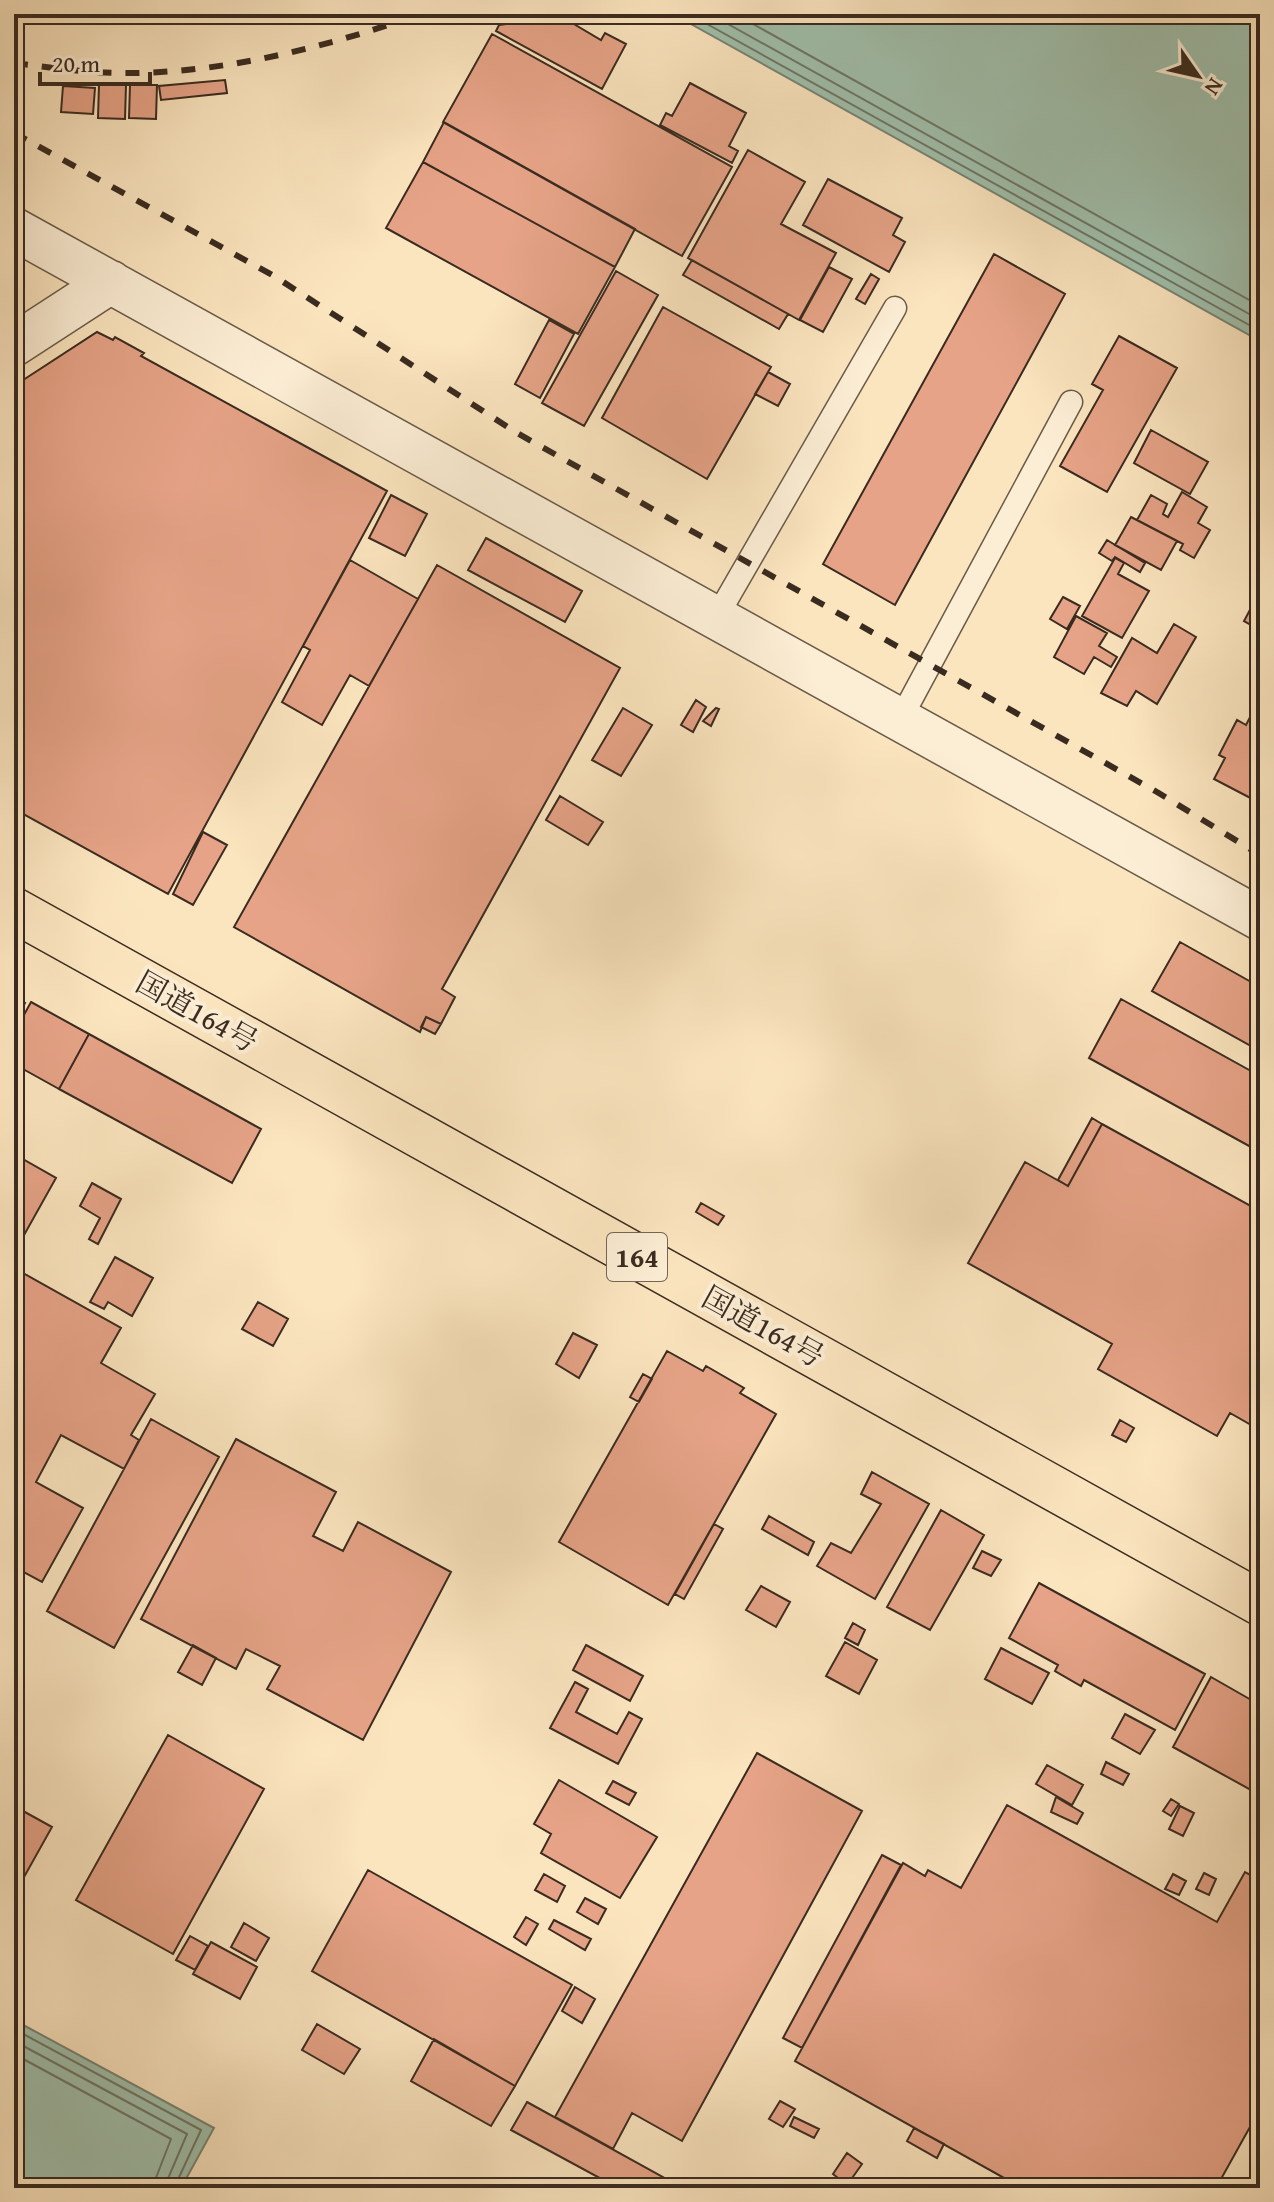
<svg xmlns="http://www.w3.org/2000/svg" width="1274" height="2202" font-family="'Gentium Book Plus','Noto Serif JP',serif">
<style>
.water{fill:#a0c0ac;stroke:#778474;stroke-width:2}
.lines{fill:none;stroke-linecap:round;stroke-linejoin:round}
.shore{stroke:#6d7666;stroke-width:2}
.building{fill:#e6a387;stroke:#3a2b20;stroke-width:2}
.service-casing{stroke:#6a5a48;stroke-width:25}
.minor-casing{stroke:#6a5a48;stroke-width:45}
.trunk-casing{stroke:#3a2b20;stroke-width:47}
.service{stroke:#fceed5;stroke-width:22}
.minor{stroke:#fceed5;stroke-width:42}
.trunk{stroke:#fbe5bf;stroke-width:44}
.rail{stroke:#3a2b20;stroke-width:6;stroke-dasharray:14 14;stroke-linecap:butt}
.labels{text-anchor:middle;stroke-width:8;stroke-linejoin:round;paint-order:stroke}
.shield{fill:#fceed5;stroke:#746656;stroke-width:2}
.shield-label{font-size:28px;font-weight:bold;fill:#3a2b20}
.street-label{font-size:30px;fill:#3a2b20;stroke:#fceed5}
</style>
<rect width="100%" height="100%" fill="#fbe5bf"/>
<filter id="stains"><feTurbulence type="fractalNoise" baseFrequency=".0025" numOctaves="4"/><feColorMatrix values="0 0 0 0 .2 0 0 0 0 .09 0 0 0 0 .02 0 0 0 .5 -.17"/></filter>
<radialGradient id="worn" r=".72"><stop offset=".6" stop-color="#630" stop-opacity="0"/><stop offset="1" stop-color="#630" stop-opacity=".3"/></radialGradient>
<path class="water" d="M 673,14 L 1260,14 L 1260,341 Z
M 14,2020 L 214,2128 L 181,2188 L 14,2188 Z"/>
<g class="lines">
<path class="shore" d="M 689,14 L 1260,331
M 710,14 L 1260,320
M 735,14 L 1260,306
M 14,2029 L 201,2130 L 174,2188
M 14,2041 L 187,2134 L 164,2188
M 14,2054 L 171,2139 L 152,2188"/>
</g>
<path class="building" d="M 562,17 L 601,40 L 605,33 L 626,44 L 602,89 L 496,31 L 499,25 Z
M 492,34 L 732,167 L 682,256 L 443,122 Z
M 225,80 L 227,93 L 161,100 L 159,86 Z
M 690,83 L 746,113 L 729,146 L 738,151 L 732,163 L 660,125 L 666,113 L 672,116 Z
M 99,85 L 126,85 L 125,119 L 98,118 Z
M 130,85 L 157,85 L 156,119 L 129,118 Z
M 63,86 L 95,88 L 93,114 L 61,112 Z
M 444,122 L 635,229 L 615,267 L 423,162 Z
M 748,150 L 805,182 L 781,224 L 836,253 L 799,320 L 688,258 Z
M 423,162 L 615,267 L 578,334 L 386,228 Z
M 828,179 L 902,218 L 893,235 L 905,242 L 889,272 L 803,225 Z
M 994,254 L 1065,294 L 895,605 L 823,564 Z
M 692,260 L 788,314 L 779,329 L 683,275 Z
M 829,267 L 852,279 L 823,332 L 800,320 Z
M 616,271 L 658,295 L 584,426 L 542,403 Z
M 871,274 L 879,279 L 865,304 L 856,299 Z
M 663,307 L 771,367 L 707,479 L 602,418 Z
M 549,320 L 574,334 L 540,398 L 515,384 Z
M 97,332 L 113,340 L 115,337 L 144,353 L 141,356 L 387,491 L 168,894 L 14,809 L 14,386 Z
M 1119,336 L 1177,368 L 1107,492 L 1060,466 L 1103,390 L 1092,384 Z
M 768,372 L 790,384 L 778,406 L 755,394 Z
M 1151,430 L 1208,462 L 1190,494 L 1134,463 Z
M 1182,492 L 1207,507 L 1198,523 L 1210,530 L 1194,558 L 1180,550 L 1183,544 L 1137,520 L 1151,495 L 1167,504 L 1163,514 L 1168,517 Z
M 391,495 L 427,514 L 405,556 L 369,538 Z
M 1131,517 L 1177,541 L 1161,570 L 1115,545 Z
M 486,538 L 582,591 L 565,622 L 468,570 Z
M 1107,540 L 1145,563 L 1140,572 L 1115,557 L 1112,561 L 1099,553 Z
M 1115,558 L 1124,563 L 1118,574 L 1149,591 L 1122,638 L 1082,616 Z
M 350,560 L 418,599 L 369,686 L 350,675 L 322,725 L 282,702 L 310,650 L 303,646 Z
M 437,565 L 620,668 L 442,989 L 455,997 L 441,1024 L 426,1017 L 420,1032 L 234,927 Z
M 1260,591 L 1260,630 L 1244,621 Z
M 1063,597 L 1080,606 L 1067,629 L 1050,619 Z
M 1076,616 L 1107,633 L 1099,646 L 1117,657 L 1111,667 L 1094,657 L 1084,674 L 1054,657 Z
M 1174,624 L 1196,637 L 1157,704 L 1136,691 L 1127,706 L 1101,693 L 1132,638 L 1157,653 Z
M 1260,698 L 1260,803 L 1214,779 L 1225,758 L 1219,755 L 1237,720 L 1246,725 Z
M 696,700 L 706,707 L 693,732 L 681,725 Z
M 623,708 L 652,725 L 621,776 L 592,760 Z
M 716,708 L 719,709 L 711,726 L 703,721 Z
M 560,796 L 603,822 L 588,845 L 546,820 Z
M 203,832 L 227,845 L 193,905 L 173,894 Z
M 1180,942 L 1260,987 L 1260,1051 L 1152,991 Z
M 14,997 L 25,1003 L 14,1024 Z
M 1121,999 L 1260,1076 L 1260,1152 L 1089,1058 Z
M 31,1002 L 89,1034 L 59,1089 L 14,1064 L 14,1033 Z
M 426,1017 L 441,1024 L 435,1034 L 421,1027 Z
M 89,1034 L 261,1129 L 232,1183 L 59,1089 Z
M 1092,1118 L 1102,1124 L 1068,1186 L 1058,1180 Z
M 1102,1124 L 1260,1211 L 1260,1430 L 1230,1413 L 1217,1436 L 1098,1369 L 1112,1344 L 968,1263 L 1025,1162 L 1068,1186 Z
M 14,1154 L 56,1178 L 14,1253 Z
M 92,1183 L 121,1199 L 98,1244 L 89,1239 L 100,1218 L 80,1206 Z
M 701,1203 L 724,1216 L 718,1225 L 696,1212 Z
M 115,1257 L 153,1278 L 132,1316 L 108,1302 L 104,1309 L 90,1302 Z
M 14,1268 L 121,1328 L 101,1363 L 155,1394 L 131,1435 L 139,1440 L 124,1469 L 61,1435 L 36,1482 L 83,1508 L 42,1582 L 14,1567 Z
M 258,1302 L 288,1319 L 273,1346 L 242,1329 Z
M 573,1333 L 597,1345 L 579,1378 L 556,1364 Z
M 667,1351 L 703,1371 L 706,1366 L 744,1388 L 740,1393 L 776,1414 L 668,1605 L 559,1542 Z
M 643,1374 L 652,1379 L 639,1402 L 630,1397 Z
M 151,1419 L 219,1457 L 114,1648 L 47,1611 Z
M 1120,1420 L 1134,1428 L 1126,1442 L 1112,1435 Z
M 236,1439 L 336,1492 L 313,1536 L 343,1551 L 358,1522 L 451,1572 L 363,1740 L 267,1689 L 280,1666 L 246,1649 L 236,1669 L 141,1619 Z
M 872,1472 L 929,1504 L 875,1599 L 817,1566 L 831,1543 L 851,1553 L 881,1504 L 861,1494 Z
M 941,1510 L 984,1535 L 930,1630 L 887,1607 Z
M 769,1516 L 814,1542 L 808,1555 L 762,1529 Z
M 714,1524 L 723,1529 L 684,1599 L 675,1594 Z
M 982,1551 L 1001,1560 L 991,1576 L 973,1568 Z
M 1039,1583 L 1205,1674 L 1175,1730 L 1084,1680 L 1081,1686 L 1055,1671 L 1058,1665 L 1009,1638 Z
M 761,1586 L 790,1602 L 776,1627 L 746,1610 Z
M 853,1623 L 865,1630 L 858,1645 L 845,1638 Z
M 845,1642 L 877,1660 L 859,1694 L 826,1676 Z
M 193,1645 L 216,1658 L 202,1685 L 178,1672 Z
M 586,1645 L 643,1676 L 630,1701 L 573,1670 Z
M 1001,1648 L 1049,1673 L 1032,1704 L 985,1679 Z
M 1211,1677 L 1260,1705 L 1260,1795 L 1173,1747 Z
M 575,1682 L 588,1689 L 576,1712 L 617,1734 L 629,1712 L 642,1719 L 618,1764 L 550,1728 Z
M 1125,1714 L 1155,1730 L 1140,1754 L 1112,1738 Z
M 168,1735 L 264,1789 L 173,1954 L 76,1900 Z
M 757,1753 L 862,1811 L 682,2141 L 632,2113 L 613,2149 L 555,2117 Z
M 1106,1762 L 1129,1774 L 1123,1785 L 1101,1774 Z
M 1047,1765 L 1083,1785 L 1072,1805 L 1036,1784 Z
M 559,1780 L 657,1837 L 620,1898 L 541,1853 L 551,1834 L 534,1824 Z
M 613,1781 L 636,1793 L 629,1805 L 606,1793 Z
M 1056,1797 L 1083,1813 L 1077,1824 L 1051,1812 Z
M 1171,1799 L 1179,1804 L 1171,1816 L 1163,1811 Z
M 1007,1805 L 1217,1922 L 1245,1872 L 1260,1880 L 1260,2109 L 1216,2188 L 1022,2188 L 795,2061 L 903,1863 L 925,1876 L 928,1870 L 961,1888 Z
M 14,1806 L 52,1827 L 14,1895 Z
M 1180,1806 L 1194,1813 L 1183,1836 L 1169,1829 Z
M 882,1855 L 901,1865 L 802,2048 L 783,2038 Z
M 368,1870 L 572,1985 L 515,2086 L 312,1971 Z
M 1204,1873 L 1216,1879 L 1209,1895 L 1196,1889 Z
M 544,1874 L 565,1886 L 557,1902 L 535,1890 Z
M 1173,1874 L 1186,1881 L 1179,1895 L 1165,1889 Z
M 585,1898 L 606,1909 L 598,1924 L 577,1912 Z
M 526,1917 L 538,1924 L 526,1945 L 514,1937 Z
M 554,1920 L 591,1939 L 585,1950 L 549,1929 Z
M 244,1923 L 269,1938 L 256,1961 L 231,1947 Z
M 190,1936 L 208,1946 L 195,1970 L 176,1960 Z
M 211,1942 L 257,1967 L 240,1999 L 193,1974 Z
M 575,1987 L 595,1999 L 582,2023 L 562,2011 Z
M 317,2024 L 360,2049 L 344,2074 L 302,2050 Z
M 434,2039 L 515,2086 L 491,2126 L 411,2081 Z
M 780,2101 L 795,2109 L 783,2127 L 769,2119 Z
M 527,2102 L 663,2177 L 656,2188 L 618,2188 L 511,2130 Z
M 794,2117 L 819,2129 L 814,2138 L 790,2126 Z
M 914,2128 L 944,2144 L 937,2158 L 907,2141 Z
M 847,2153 L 862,2164 L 845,2188 L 834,2188 L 838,2178 L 833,2174 Z"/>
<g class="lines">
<g class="service-casing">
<path id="service" d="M 716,618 L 895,308
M 901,718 L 1071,402"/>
</g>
<g class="minor-casing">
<path id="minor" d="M 14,229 L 1260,919
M 14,345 L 111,282"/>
</g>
<g class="trunk-casing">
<path id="trunk" d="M 14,910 L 1260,1603"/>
</g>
<use href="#service" class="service"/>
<use href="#minor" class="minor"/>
<use href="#trunk" class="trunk"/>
<path class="rail" d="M 14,63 C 40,66 66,70 93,72 C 202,79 318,50 421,14
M 14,133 L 274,276 L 517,433 L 1157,792 L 1260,855"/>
</g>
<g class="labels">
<rect class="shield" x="607" y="1233" width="60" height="48" rx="6"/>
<g class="shield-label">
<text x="637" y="1267">164</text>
</g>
<g class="street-label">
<text transform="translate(197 1012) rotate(29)" y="10">国道164号</text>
<text transform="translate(763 1327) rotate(29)" y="10">国道164号</text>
</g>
</g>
<rect width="1274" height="2202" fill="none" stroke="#fbe5bf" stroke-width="48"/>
<rect x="16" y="16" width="1242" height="2170" fill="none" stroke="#3a2b20" stroke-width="4"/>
<rect x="24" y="24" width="1226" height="2154" fill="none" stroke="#3a2b20" stroke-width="2"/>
<g transform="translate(1198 76) rotate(124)" stroke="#fceed5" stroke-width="6" paint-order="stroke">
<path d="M0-6L14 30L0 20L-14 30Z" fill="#3a2b20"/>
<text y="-12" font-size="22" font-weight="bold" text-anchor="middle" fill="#3a2b20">N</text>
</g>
<path d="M40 72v12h110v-12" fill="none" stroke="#3a2b20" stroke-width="4"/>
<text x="52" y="72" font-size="24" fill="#3a2b20" stroke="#fceed5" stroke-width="6" paint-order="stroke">20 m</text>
<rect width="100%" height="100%" filter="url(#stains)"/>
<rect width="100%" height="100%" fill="url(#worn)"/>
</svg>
